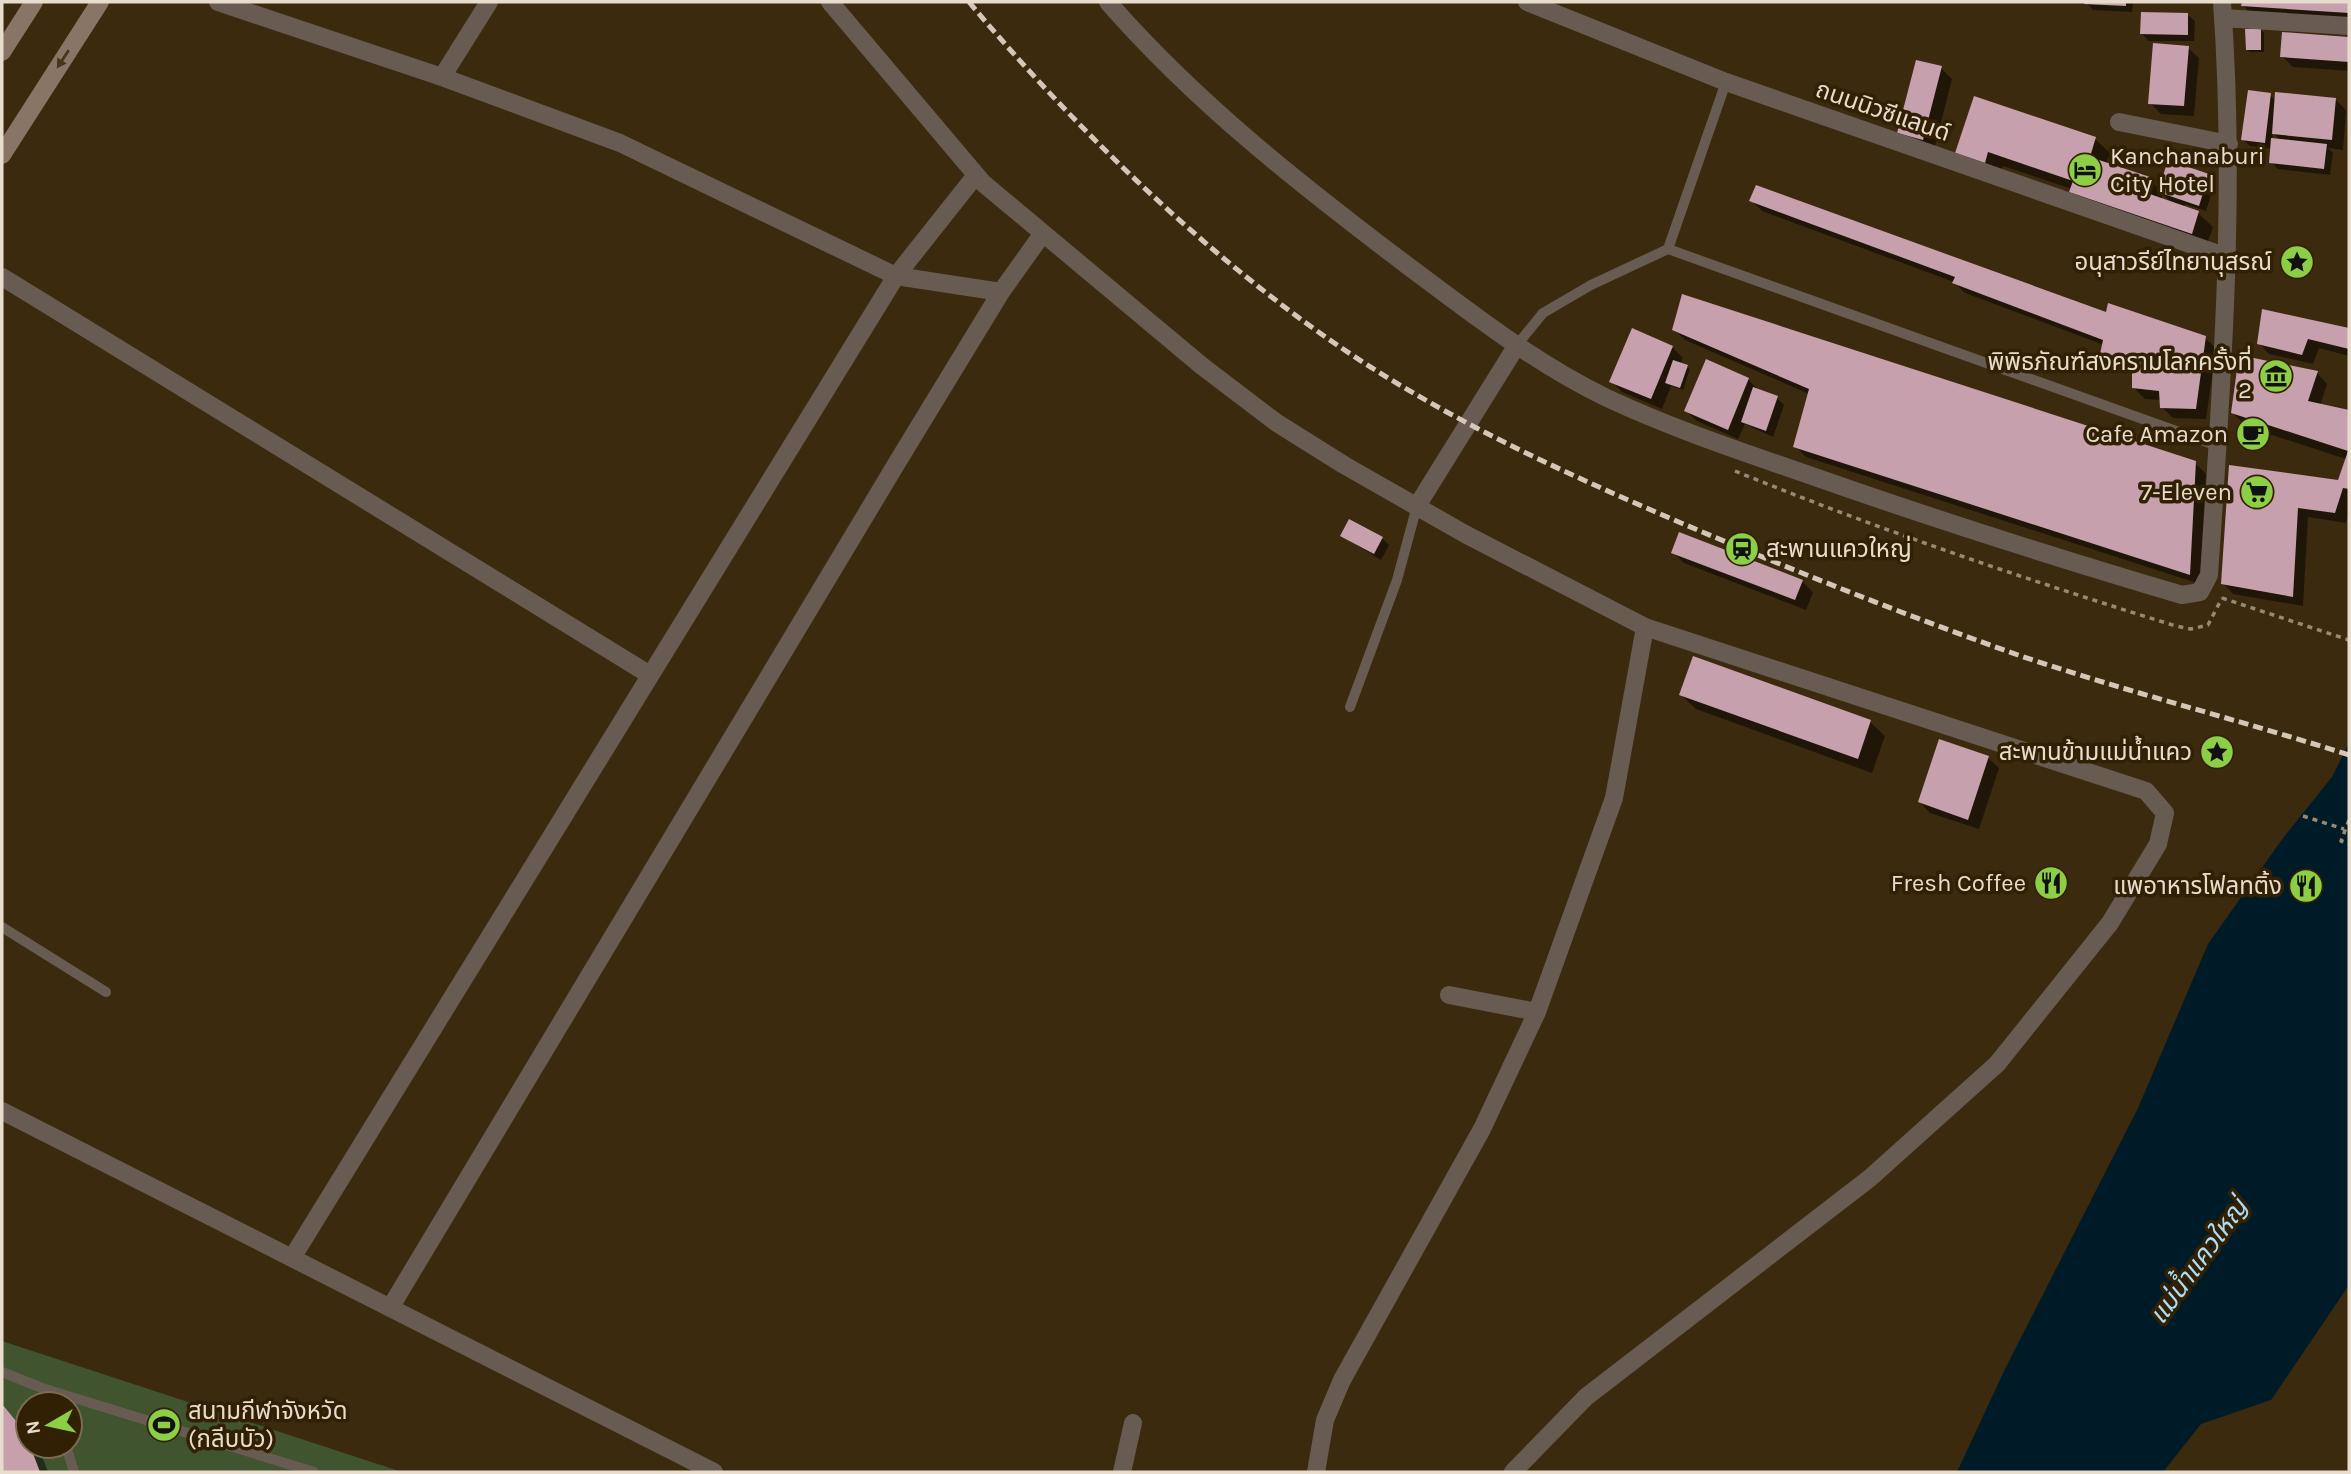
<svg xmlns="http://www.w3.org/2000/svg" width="2351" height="1474" font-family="Karla,'Noto Sans Thai',sans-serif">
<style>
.green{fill:#405430;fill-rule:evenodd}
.water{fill:#001b28}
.shadow{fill:#0007;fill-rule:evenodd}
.building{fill:#c7a0ad}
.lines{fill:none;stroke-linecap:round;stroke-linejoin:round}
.path{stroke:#988975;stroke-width:3.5;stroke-dasharray:5 5;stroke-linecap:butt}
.lane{stroke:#685c52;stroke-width:10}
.street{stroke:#685c52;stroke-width:18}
.secondary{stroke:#887565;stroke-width:18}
.rail{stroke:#d4c7b7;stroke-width:5;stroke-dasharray:10 5;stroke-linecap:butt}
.oneway{fill:#48351c}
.labels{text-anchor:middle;stroke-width:7;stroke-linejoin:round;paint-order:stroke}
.street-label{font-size:24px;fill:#e8dccd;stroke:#322004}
.poi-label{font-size:24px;fill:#e8dccd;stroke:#322004;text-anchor:end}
.water-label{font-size:26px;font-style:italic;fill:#addcf6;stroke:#322004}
</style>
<rect width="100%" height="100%" fill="#3c2a0f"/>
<path class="green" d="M 2,1341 L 402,1472 L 2,1472 ZM 28,1404 L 70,1404 L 70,1446 L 28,1446 Z"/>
<path class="water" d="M 2349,743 L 2349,1285 L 2271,1400 L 2201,1424 L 2163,1472 L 1957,1472 L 2005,1369 L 2138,1108 L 2208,944 L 2283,838 L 2332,777 Z"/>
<path class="shadow" d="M 2086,2 L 2133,2 L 2132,12 L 2093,10 Z
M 2244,2 L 2349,2 L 2349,22 L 2254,16 L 2243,6 Z
M 2188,15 L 2195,21 L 2194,41 L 2149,41 L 2142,34 Z
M 2261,30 L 2264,33 L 2264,52 L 2250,52 L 2247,50 Z
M 2283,34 L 2349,38 L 2349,71 L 2293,67 L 2282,56 Z
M 2188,48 L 2199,58 L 2194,116 L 2161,114 L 2150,103 Z
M 1941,68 L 1952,79 L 1934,150 L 1899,133 Z
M 2270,95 L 2276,101 L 2335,99 L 2346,110 L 2343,150 L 2328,148 L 2333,153 L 2330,175 L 2278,169 L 2271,162 L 2272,149 L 2250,146 L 2243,139 ZM 2273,133 L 2281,141 L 2272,140 Z
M 2095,139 L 2110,153 L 2106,164 L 2149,178 L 2160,190 L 2208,176 L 2215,182 L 2206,211 L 2185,204 L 2184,208 L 2198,213 L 2213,227 L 2206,247 L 2086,206 L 2072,189 L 2003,166 L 1999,177 L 1957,153 ZM 2163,194 L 2172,204 L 2161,200 Z
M 1751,200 L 2107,314 L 2205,338 L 2216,348 L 2206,419 L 2173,418 L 2162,407 L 2162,400 L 2145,399 L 2134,388 L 2134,371 L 2113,364 L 2102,354 L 2104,345 L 1965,293 L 1954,282 L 1762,211 Z
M 2264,311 L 2349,329 L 2349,356 L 2319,348 L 2313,364 L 2269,354 L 2259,343 Z
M 1674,329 L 2195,463 L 2206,474 L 2200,584 L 1806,457 L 1795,446 L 1809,394 L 1685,340 Z
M 1672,347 L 1683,358 L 1680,364 L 1690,369 L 1683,390 L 1671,386 L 1662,409 L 1622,392 L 1611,381 Z
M 2317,373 L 2327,384 L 2320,406 L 2349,412 L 2349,512 L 2346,523 L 2308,517 L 2303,606 L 2233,594 L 2223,583 L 2231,467 L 2340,482 L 2349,460 L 2247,427 L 2232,412 Z
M 1748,379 L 1759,391 L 1777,398 L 1784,405 L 1773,437 L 1745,424 L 1738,439 L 1697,421 L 1686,411 Z
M 1342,536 L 1382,538 L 1389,545 L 1381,560 Z
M 1673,552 L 1802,581 L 1813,592 L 1806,610 L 1684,563 Z
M 1694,659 L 1870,722 L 1885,736 L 1872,773 L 1696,709 L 1681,695 Z
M 1988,758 L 1999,768 L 1979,829 L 1930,813 L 1920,802 Z
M 2,1405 L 28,1436 L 28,1446 L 39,1448 L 48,1472 L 2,1472 Z"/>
<path class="building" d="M 2084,2 L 2126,2 L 2126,6 L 2084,4 Z
M 2242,2 L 2349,2 L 2349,13 L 2241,6 Z
M 2141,12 L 2188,13 L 2188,35 L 2140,34 Z
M 2245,29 L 2261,29 L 2261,50 L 2246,50 Z
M 2282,32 L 2349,37 L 2349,62 L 2280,57 Z
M 2153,43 L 2189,46 L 2184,106 L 2148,104 Z
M 1916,60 L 1942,66 L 1923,140 L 1897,133 Z
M 2248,90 L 2271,93 L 2265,143 L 2241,140 Z
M 2275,92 L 2336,98 L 2332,140 L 2272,134 Z
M 1974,96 L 2096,137 L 2090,157 L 2150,177 L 2144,192 L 2199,211 L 2192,234 L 2069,192 L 2073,181 L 1988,152 L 1985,163 L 1955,153 Z
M 2271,138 L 2327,144 L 2324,169 L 2269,163 Z
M 2168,160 L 2209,174 L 2199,206 L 2158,192 Z
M 1756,185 L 2106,312 L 2108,303 L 2206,336 L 2196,409 L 2160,408 L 2159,391 L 2132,388 L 2132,364 L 2100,354 L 2103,340 L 1952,283 L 1955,277 L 1749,201 Z
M 1682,294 L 2196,461 L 2190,575 L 1793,447 L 1809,389 L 1672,330 Z
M 2262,309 L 2349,328 L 2349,349 L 2308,339 L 2302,355 L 2257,344 Z
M 1632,328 L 1673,346 L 1651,399 L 1609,382 Z
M 2239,355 L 2318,371 L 2308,401 L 2349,410 L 2349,489 L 2343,488 L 2335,513 L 2298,508 L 2293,597 L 2221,584 L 2229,465 L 2338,480 L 2348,451 L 2231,413 Z
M 1706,359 L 1749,378 L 1728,430 L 1684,411 Z
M 1673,360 L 1688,365 L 1680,388 L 1665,383 Z
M 1753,387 L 1778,396 L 1766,431 L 1741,422 Z
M 1349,519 L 1383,537 L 1374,554 L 1340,536 Z
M 1679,532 L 1803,580 L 1795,600 L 1671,553 Z
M 1693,656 L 1871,720 L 1858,759 L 1679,695 Z
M 1939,739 L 1989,756 L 1968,820 L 1918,802 Z
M 2,1404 L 25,1432 L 40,1472 L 2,1472 Z"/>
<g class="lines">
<path class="path" d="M 1735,471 C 1880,530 2027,580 2176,626 L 2191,629 L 2208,625 L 2222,598
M 2222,598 L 2349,640
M 2303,816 L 2344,829
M 2349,820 L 2341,841 L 2349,844"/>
<path class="lane" d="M 1668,249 L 1726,82
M 1517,345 L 1543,313 L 1591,285 L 1668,249 L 2218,446
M 1350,707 L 1397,580 L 1417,506
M 2,927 L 106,992
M 2,1372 L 42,1388 L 314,1472
M 42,1388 L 48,1404
M 66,1446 L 74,1472"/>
<path class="street" d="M 218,2 L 442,77 L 620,143 L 896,276 L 976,175
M 830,2 L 983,183 L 1202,366 L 1277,423 L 1344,465 L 1465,534 L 1645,627 L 2146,791 L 2165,813 L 2158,844 L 2110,923 L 1997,1064 L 1870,1178 L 1586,1397 L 1513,1472
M 1108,2 C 1196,103 1301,185 1408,266 C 1471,313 1536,364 1607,398 C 1673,429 1743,452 1812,476 C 1934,519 2057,558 2182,595 L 2200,592 L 2209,575 C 2222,384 2236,193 2222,2
M 1527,2 L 1726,82 L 2227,257
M 2223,18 L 2349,26
M 442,77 L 489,2
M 2119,122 L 2229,144
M 2,277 L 650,675
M 1417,506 L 1517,345
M 1449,995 L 1537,1012
M 2,1111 L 714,1472
M 292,1258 L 896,276 L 1001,292
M 390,1308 L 898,461 L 1001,292 L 1043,233
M 1122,1472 L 1133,1423
M 1316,1472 L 1325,1420 L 1342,1380 L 1482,1129 L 1537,1012 L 1614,798 L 1645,627"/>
<path class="secondary" d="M 2,52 L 34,2
M 2,155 L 100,2"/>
<path class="rail" d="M 969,2 C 1067,119 1182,232 1306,323 C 1421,407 1544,464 1674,520 C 1787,568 1902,614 2018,655 C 2127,692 2240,720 2349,755"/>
</g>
<defs><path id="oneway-solid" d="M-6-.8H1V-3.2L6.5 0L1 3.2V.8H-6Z" transform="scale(1.75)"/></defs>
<use class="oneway" href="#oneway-solid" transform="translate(63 59) rotate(123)"/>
<defs>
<g id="hotel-disc" transform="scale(1.75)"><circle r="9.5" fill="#8cce45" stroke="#322004"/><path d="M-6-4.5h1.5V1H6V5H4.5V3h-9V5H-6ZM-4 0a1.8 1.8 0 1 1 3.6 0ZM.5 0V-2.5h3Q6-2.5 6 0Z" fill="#111"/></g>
<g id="sight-disc" transform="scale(1.75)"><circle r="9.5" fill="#8cce45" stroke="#322004"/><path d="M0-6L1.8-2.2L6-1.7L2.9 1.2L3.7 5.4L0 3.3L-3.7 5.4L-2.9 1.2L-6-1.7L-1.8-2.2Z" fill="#111"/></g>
<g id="museum-disc" transform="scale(1.75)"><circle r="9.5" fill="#8cce45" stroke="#322004"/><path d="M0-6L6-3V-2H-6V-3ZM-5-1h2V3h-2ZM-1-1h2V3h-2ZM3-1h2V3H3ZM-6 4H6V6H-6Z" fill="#111"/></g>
<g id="cafe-disc" transform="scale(1.75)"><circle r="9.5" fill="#8cce45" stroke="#322004"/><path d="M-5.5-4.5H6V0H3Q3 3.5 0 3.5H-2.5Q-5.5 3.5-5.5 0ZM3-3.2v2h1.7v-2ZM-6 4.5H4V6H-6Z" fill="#111"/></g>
<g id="supermarket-disc" transform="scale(1.75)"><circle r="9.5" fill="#8cce45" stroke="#322004"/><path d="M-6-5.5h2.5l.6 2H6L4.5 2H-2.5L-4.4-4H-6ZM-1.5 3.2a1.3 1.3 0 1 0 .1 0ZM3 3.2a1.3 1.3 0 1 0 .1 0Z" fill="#111"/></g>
<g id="station-disc" transform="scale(1.75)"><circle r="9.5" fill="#8cce45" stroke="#322004"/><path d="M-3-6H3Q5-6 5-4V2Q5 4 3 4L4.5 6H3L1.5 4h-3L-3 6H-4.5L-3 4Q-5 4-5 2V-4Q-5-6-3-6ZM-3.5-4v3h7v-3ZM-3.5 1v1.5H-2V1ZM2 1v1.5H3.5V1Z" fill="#111"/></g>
<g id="restaurant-disc" transform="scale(1.75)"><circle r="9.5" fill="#8cce45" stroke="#322004"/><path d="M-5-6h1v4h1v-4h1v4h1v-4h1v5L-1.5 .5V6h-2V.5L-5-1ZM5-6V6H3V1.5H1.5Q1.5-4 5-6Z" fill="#111"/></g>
<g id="stadium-disc" transform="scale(1.75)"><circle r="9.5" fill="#8cce45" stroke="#322004"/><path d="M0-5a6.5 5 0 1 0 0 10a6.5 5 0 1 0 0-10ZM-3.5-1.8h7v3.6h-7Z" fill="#111"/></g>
</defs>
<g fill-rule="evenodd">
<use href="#hotel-disc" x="2085" y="170"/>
<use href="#sight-disc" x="2297" y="262"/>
<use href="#museum-disc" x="2276" y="376"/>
<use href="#cafe-disc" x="2253" y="434"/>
<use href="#supermarket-disc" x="2257" y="492"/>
<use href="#station-disc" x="1742" y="549"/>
<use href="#sight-disc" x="2217" y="752"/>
<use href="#restaurant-disc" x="2051" y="883"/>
<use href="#restaurant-disc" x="2306" y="886"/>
<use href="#stadium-disc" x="164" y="1425"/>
</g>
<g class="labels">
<g class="street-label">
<text transform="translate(1883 111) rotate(19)" y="8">ถนนนิวซีแลนด์</text>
</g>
<g class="poi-label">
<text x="2110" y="164" text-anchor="start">Kanchanaburi<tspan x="2110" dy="28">City Hotel</tspan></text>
<text x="2272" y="270">อนุสาวรีย์ไทยานุสรณ์</text>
<text x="2252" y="370">พิพิธภัณฑ์สงครามโลกครั้งที่<tspan x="2252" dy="28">2</tspan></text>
<text x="2228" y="442">Cafe Amazon</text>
<text x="2232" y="500">7-Eleven</text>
<text x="1766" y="557" text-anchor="start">สะพานแควใหญ่</text>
<text x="2192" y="760">สะพานข้ามแม่น้ำแคว</text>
<text x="2026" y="891">Fresh Coffee</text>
<text x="2282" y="894">แพอาหารโฟลทติ้ง</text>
<text x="188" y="1419" text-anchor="start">สนามกีฬาจังหวัด<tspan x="188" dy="28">(กลีบบัว)</tspan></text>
</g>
<g class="water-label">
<text transform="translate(2198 1261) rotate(-54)" y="9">แม่น้ำแควใหญ่</text>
</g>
</g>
<rect width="2351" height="1474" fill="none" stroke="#e8dccd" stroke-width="7"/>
<g transform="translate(49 1425) rotate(261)"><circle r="33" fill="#322004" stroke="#7b6b54" stroke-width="2"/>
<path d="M0-5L12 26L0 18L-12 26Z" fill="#8cce45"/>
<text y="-10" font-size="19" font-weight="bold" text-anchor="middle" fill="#e8dccd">N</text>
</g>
</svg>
